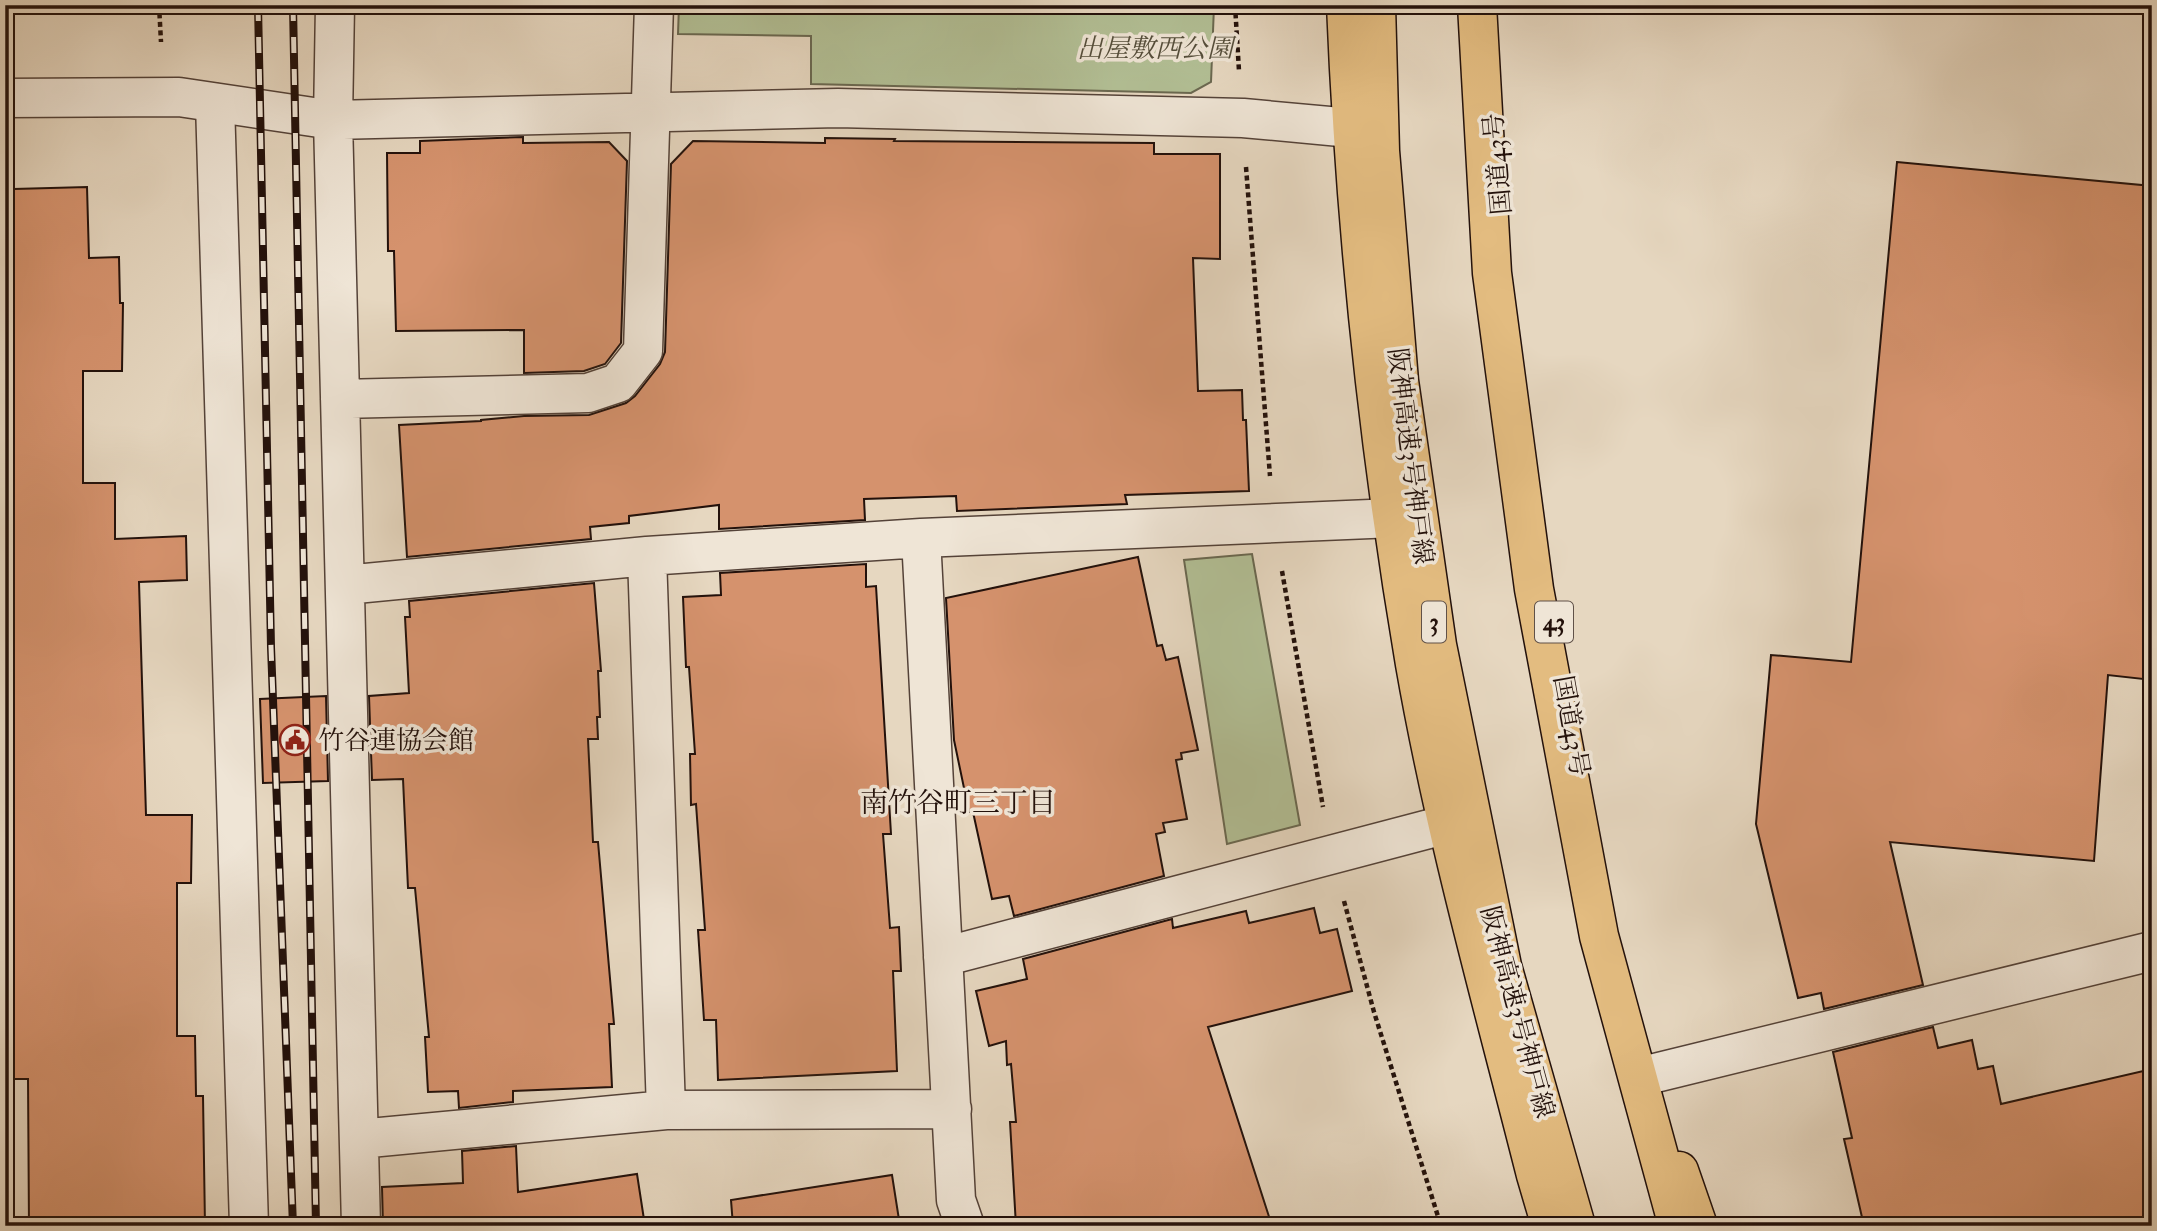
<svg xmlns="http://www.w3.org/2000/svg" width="2157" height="1231" font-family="'IM FELL Double Pica','Noto Serif JP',serif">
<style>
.green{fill:#b2bf95;stroke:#6a6850;stroke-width:2}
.building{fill:#d5926d;stroke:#23110b;stroke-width:2}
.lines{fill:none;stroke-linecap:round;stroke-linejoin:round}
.minor-casing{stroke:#544238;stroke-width:41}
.tertiary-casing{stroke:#544238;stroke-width:41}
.trunk-casing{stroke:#23110b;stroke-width:41}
.motorway-casing{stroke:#23110b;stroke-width:41}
.path{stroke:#23110b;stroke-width:4.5;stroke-dasharray:5 3.5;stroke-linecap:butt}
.minor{stroke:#efe5d6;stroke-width:38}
.tertiary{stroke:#efe5d6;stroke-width:38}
.trunk{stroke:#e3bc80;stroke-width:38}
.motorway{stroke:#e3bc80;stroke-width:38}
.rail-casing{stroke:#23110b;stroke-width:8}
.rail{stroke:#efe5d6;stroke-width:5;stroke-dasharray:16;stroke-linecap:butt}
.labels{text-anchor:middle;stroke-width:7;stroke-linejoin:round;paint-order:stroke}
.shield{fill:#efe5d6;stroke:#605148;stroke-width:2}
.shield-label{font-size:24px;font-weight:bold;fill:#23110b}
.park-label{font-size:26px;font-style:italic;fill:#554e3b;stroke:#efe5d6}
.street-label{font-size:26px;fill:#23110b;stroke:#efe5d6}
.poi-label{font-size:26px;fill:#23110b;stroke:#efe5d6;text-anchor:start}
.neighbourhood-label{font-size:28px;fill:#23110b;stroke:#efe5d6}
</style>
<rect width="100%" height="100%" fill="#e6d7c0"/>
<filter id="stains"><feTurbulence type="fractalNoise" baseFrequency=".00286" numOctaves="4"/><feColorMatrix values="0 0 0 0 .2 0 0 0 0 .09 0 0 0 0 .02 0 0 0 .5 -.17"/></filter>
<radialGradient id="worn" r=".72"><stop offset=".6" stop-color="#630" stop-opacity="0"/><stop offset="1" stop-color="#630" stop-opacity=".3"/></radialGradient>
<path class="green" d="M 679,5 L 1214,6 L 1211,82 L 1191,93 L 811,84 L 811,36 L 678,34 Z
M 1252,554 L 1300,825 L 1227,844 L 1184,560 Z"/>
<path class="building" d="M 523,137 L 523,143 L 609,142 L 627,161 L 621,343 L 605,364 L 584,371 L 524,373 L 524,330 L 396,331 L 394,251 L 388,251 L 387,153 L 420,153 L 420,141 Z
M 825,138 L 895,139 L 894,141 L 1154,143 L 1154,154 L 1220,154 L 1220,259 L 1193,258 L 1198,391 L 1242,390 L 1243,420 L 1246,420 L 1249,491 L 1125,495 L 1127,504 L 957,511 L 956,496 L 864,499 L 865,520 L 719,529 L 719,505 L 629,516 L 629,523 L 590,527 L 591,539 L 407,557 L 399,425 L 481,421 L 481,420 L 524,416 L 589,415 L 626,403 L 635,396 L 660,364 L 665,352 L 671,164 L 693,141 L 825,143 Z
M 1897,162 L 2152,186 L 2152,680 L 2108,675 L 2094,861 L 1890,842 L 1923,985 L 1824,1009 L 1821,993 L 1798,998 L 1756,824 L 1771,655 L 1851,662 Z
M 87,187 L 89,258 L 119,257 L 120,303 L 123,303 L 122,371 L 83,371 L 83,483 L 115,483 L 115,539 L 186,536 L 187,580 L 139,582 L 146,815 L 192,815 L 191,883 L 177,883 L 177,1036 L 195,1036 L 196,1096 L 203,1096 L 205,1226 L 29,1226 L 28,1079 L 6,1079 L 5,260 L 14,260 L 14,189 Z
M 1138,557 L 1157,646 L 1162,645 L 1166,660 L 1178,657 L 1198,750 L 1181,753 L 1182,759 L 1176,760 L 1187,819 L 1163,823 L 1165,832 L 1156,834 L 1164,876 L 1014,916 L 1009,896 L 992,899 L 973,812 L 969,812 L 954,740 L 946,598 Z
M 866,564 L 866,587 L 876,586 L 891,834 L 883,834 L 890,928 L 899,927 L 901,971 L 893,971 L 897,1071 L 718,1080 L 716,1020 L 704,1020 L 698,930 L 705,930 L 696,804 L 691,805 L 690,754 L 695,754 L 689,667 L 686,667 L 683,597 L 721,595 L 720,573 Z
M 594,583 L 601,671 L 598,671 L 600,717 L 597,717 L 598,739 L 588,739 L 593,842 L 598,842 L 614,1024 L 609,1024 L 612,1087 L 513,1091 L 513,1102 L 459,1108 L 458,1091 L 428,1092 L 425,1037 L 429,1037 L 415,888 L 408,888 L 403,779 L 372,780 L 369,696 L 409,693 L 405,617 L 410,617 L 409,601 Z
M 326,696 L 328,781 L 263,783 L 260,699 Z
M 1314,908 L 1320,933 L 1337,929 L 1352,991 L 1208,1027 L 1272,1226 L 1016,1226 L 1010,1122 L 1016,1122 L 1011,1064 L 1007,1065 L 1006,1041 L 989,1046 L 976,991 L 1027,979 L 1023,959 L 1172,919 L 1173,928 L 1246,911 L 1249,923 Z
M 1933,1027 L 1938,1048 L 1972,1040 L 1978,1069 L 1993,1066 L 2001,1104 L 2152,1069 L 2152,1226 L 1864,1226 L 1844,1139 L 1852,1138 L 1833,1052 Z
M 516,1146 L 518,1192 L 637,1174 L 645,1226 L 383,1226 L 382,1187 L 463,1183 L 462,1151 Z
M 892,1175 L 900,1226 L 733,1226 L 731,1200 Z"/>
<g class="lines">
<g class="minor-casing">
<path id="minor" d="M 335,5 L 333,120 L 361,1226
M 215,103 L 249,1226
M 333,120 L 838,108 L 1243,118 L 1351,128
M 340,399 L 588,393 L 618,383 L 643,351 L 654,5
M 647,556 L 666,1110
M 345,585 L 647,556 L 921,538
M 943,957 L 1448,824
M 1647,1075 L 2152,951
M 359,1139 L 666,1110 L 952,1109
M 965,1226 L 956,1200 L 921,538 L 1394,518"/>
</g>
<g class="tertiary-casing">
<path id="tertiary" d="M 5,98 L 179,97 L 333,120"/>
</g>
<g class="trunk-casing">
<path id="trunk" d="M 1346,5 C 1355,226 1378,446 1415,664 C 1445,836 1493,1005 1536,1175 L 1551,1226
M 1679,1171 L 1698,1226"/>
</g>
<g class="motorway-casing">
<path id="motorway" d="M 1376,5 L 1380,151 L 1399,381 L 1437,645 L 1502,966 L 1576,1226
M 1477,5 L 1492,273 L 1534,589 L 1599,936 L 1678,1226"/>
</g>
<path class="path" d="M 159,5 L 161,42
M 1235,5 L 1239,71
M 1246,167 L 1270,476
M 1282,571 L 1323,807
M 1344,901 L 1374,1012 L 1441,1226"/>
<use href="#minor" class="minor"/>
<use href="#tertiary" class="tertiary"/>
<use href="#trunk" class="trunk"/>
<use href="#motorway" class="motorway"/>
<g class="rail-casing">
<path id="rail" d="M 258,5 L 271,647 L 293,1226
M 293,5 L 316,1226"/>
</g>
<use href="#rail" class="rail"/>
</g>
<defs>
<g id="civic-ring" transform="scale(1.575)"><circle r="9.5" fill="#efe5d6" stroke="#8f2418" stroke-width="1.5"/><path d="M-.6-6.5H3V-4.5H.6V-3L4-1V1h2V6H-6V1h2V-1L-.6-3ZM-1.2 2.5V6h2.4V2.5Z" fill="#8f2418"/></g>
</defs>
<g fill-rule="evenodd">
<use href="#civic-ring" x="295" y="740"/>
</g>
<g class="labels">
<g class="shield">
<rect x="1422" y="601.5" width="24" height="41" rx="5"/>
<rect x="1535" y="601.5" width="38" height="41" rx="5"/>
</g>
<g class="shield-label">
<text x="1434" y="630">3</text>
<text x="1554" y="630">43</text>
</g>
<g class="park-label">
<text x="1155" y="57">出屋敷西公園</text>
</g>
<g class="street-label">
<text transform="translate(1497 164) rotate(-95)" y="9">国道43号</text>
<text transform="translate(1411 456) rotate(83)" y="9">阪神高速3号神戸線</text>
<text transform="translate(1572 726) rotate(80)" y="9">国道43号</text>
<text transform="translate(1518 1012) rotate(75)" y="9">阪神高速3号神戸線</text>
</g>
<g class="poi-label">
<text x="318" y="749">竹谷連協会館</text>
</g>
<g class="neighbourhood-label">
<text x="958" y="812">南竹谷町三丁目</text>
</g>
</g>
<rect width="2157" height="1231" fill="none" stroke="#e6d7c0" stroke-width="28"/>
<rect x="7" y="7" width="2143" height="1217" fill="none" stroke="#23110b" stroke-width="3.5"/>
<rect x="14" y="14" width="2129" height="1203" fill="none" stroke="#23110b" stroke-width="2"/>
<rect width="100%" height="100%" filter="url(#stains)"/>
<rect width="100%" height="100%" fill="url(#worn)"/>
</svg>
